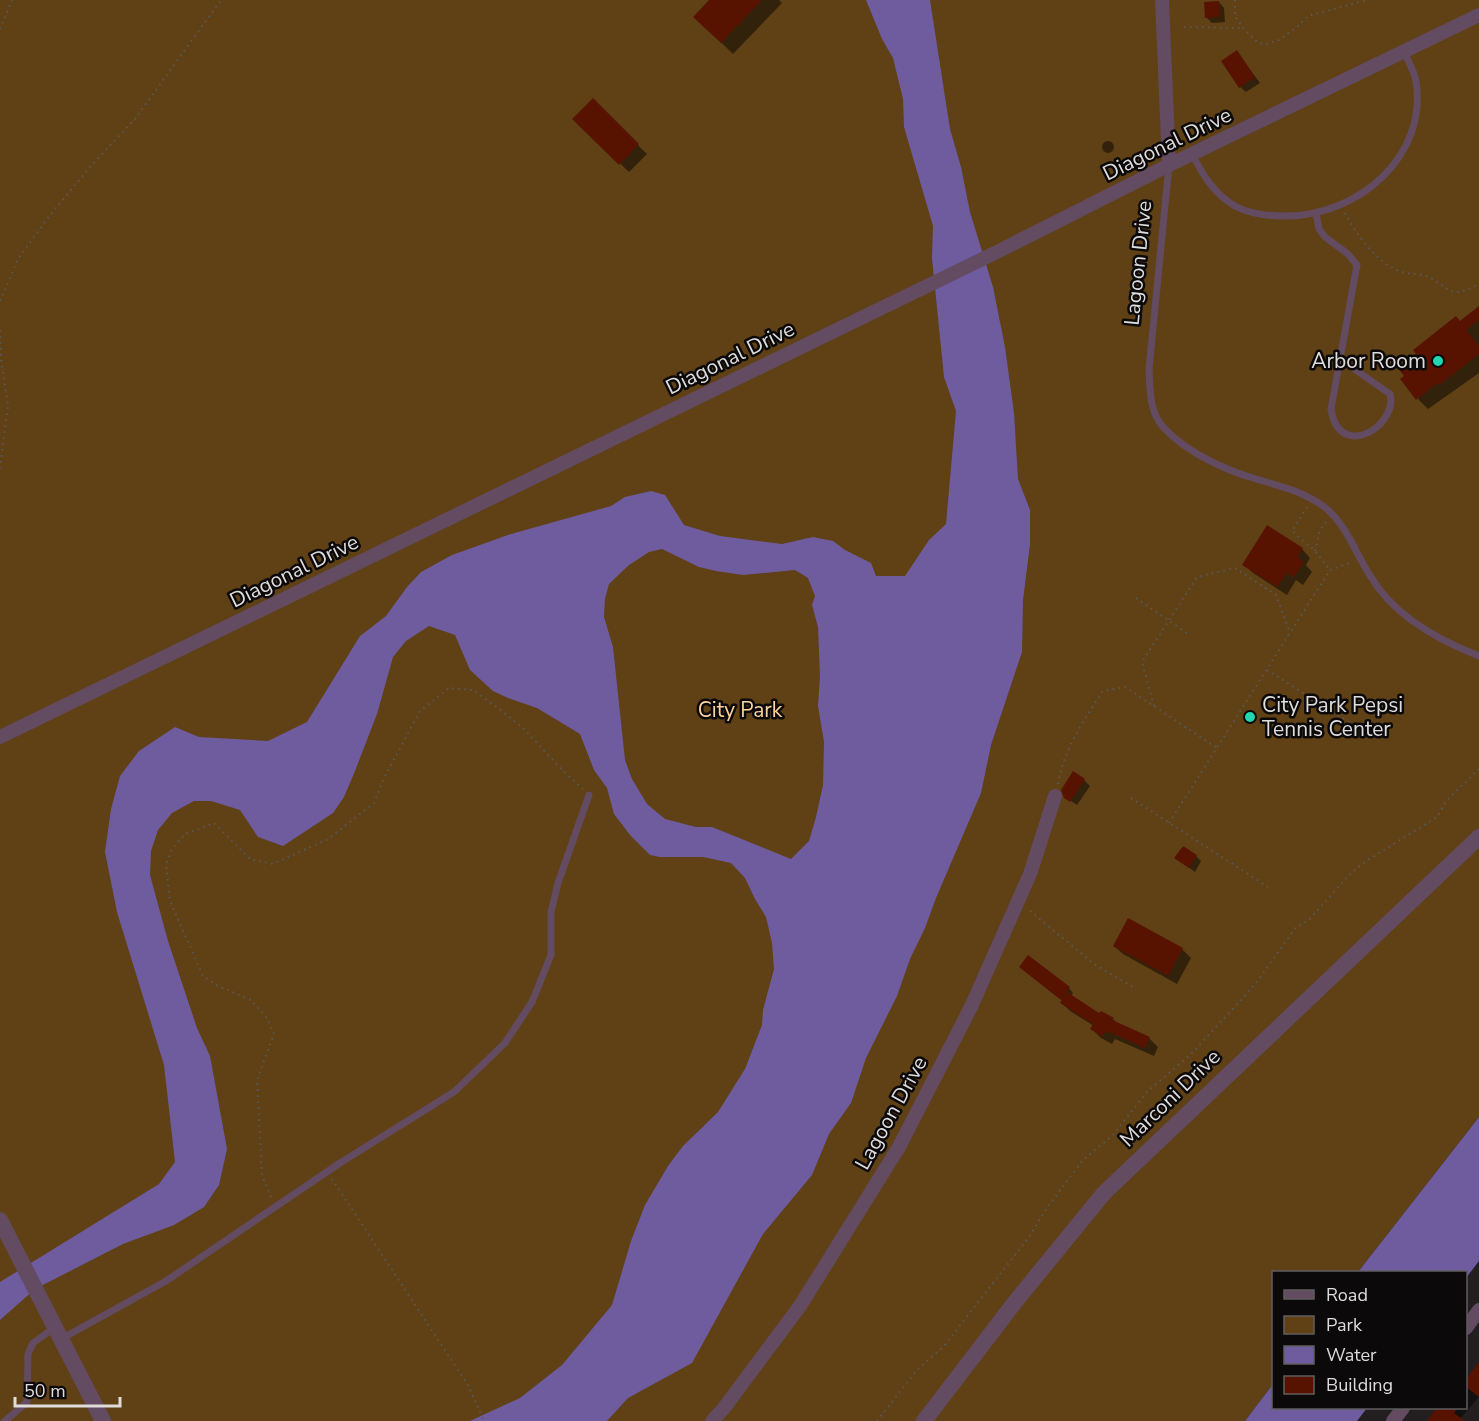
<svg xmlns="http://www.w3.org/2000/svg" width="1479" height="1421" font-family="'Nunito Sans',sans-serif">
<style>
.green{fill:#604015}
.water{fill:#6e5c9f;fill-rule:evenodd}
.shadow{fill:#0007}
.building{fill:#581300}
.lines{fill:none;stroke-linecap:round;stroke-linejoin:round}
.path{stroke:#5b5858;stroke-width:2;stroke-dasharray:1.5 4.5;stroke-linecap:butt}
.service{stroke:#634b61;stroke-width:7}
.minor{stroke:#634b61;stroke-width:14}
.tertiary{stroke:#634b61;stroke-width:16}
.poi-dot{fill:#25d5ae;stroke:#0b090a;stroke-width:2}
.labels{text-anchor:middle;stroke-width:5;stroke-linejoin:round;paint-order:stroke}
.street-label{font-size:21px;fill:#dfdcdc;stroke:#0b090a}
.poi-label{font-size:21px;fill:#dfdcdc;stroke:#0b090a;text-anchor:end}
.park-label{font-size:21px;fill:#fdd29f;stroke:#0b090a}
</style>
<rect width="100%" height="100%" fill="#231f20"/>
<path class="green" d="M 0,0 L 1479,0 L 1479,1117 L 1358,1272 L 1274,1272 L 1273,1384 L 1245,1421 L 0,1421 Z"/>
<path class="water" d="M 866,0 L 930,0 L 950,129 L 961,167 L 970,212 L 993,287 L 1005,347 L 1014,413 L 1018,479 L 1030,510 L 1030,544 L 1023,600 L 1022,652 L 991,745 L 981,793 L 936,898 L 925,928 L 910,959 L 897,996 L 866,1058 L 851,1103 L 829,1134 L 812,1175 L 763,1234 L 692,1363 L 628,1398 L 607,1421 L 470,1421 L 520,1398 L 562,1365 L 612,1305 L 631,1241 L 645,1205 L 668,1166 L 683,1146 L 718,1112 L 745,1069 L 762,1025 L 763,1010 L 774,969 L 772,943 L 766,917 L 755,899 L 745,878 L 731,863 L 703,857 L 660,857 L 650,855 L 630,835 L 614,814 L 607,788 L 594,770 L 580,734 L 537,708 L 508,698 L 493,691 L 470,670 L 455,635 L 429,626 L 406,641 L 393,657 L 377,714 L 355,771 L 344,797 L 333,813 L 283,846 L 258,837 L 240,810 L 211,801 L 194,801 L 172,813 L 158,830 L 151,851 L 150,875 L 168,941 L 197,1028 L 210,1056 L 227,1149 L 219,1185 L 204,1207 L 174,1225 L 123,1244 L 35,1289 L 0,1320 L 0,1282 L 159,1184 L 175,1162 L 164,1065 L 117,912 L 105,852 L 111,809 L 120,776 L 139,751 L 175,727 L 199,737 L 268,741 L 307,722 L 360,636 L 386,616 L 407,587 L 421,572 L 452,555 L 511,534 L 611,506 L 625,497 L 651,491 L 665,495 L 684,525 L 720,536 L 782,544 L 813,537 L 833,541 L 845,550 L 871,563 L 876,576 L 905,576 L 929,540 L 946,524 L 956,411 L 944,377 L 932,258 L 933,226 L 904,127 L 903,99 L 893,58 L 882,39 ZM 662,549 L 699,567 L 716,571 L 743,575 L 795,570 L 808,578 L 815,596 L 812,605 L 818,627 L 820,676 L 818,706 L 824,742 L 823,785 L 816,817 L 809,841 L 791,859 L 712,827 L 696,827 L 665,819 L 647,804 L 632,779 L 625,760 L 613,647 L 604,617 L 605,599 L 609,584 L 629,565 L 649,552 Z
M 1479,1117 L 1479,1261 L 1466,1278 L 1466,1272 L 1358,1272 Z
M 1273,1384 L 1274,1408 L 1367,1408 L 1357,1421 L 1245,1421 Z"/>
<path class="shadow" d="M 711,0 L 779,0 L 782,3 L 733,54 L 695,17 Z
M 1219,2 L 1224,8 L 1225,22 L 1212,23 L 1206,17 Z
M 1237,52 L 1260,83 L 1246,92 L 1240,87 Z
M 593,101 L 647,154 L 629,172 L 575,119 Z
M1102 147a6 6 0 1 1 12 0a6 6 0 1 1-12 0Z
M 1479,312 L 1479,373 L 1428,409 L 1418,399 L 1460,323 Z
M 1302,549 L 1310,558 L 1306,565 L 1312,572 L 1303,585 L 1296,580 L 1287,595 L 1253,573 L 1244,564 Z
M 1084,780 L 1090,786 L 1077,805 L 1068,799 Z
M 1196,856 L 1201,861 L 1195,872 L 1176,858 Z
M 1114,946 L 1182,949 L 1191,958 L 1177,984 L 1123,954 Z
M 1025,971 L 1069,988 L 1073,993 L 1071,997 L 1100,1015 L 1113,1019 L 1119,1025 L 1149,1038 L 1158,1047 L 1154,1056 L 1115,1039 L 1112,1044 L 1101,1038 L 1092,1029 L 1094,1026 L 1070,1011 L 1062,1003 L 1063,1001 Z
M 1478,1366 L 1479,1397 L 1460,1419 L 1462,1421 L 1430,1421 L 1439,1408 L 1466,1408 L 1466,1382 Z"/>
<path class="building" d="M 709,0 L 762,0 L 721,43 L 693,17 Z
M 1219,1 L 1220,17 L 1205,18 L 1204,2 Z
M 1237,50 L 1255,77 L 1239,88 L 1221,61 Z
M 593,98 L 639,144 L 619,165 L 572,119 Z
M 1479,306 L 1479,320 L 1466,330 L 1479,346 L 1479,354 L 1439,385 L 1437,383 L 1416,400 L 1400,379 L 1404,376 L 1398,368 L 1416,354 L 1413,350 L 1456,316 L 1460,321 Z
M 1267,525 L 1303,548 L 1297,557 L 1304,562 L 1294,577 L 1287,573 L 1277,587 L 1242,565 Z
M 1073,771 L 1085,779 L 1070,802 L 1064,798 L 1061,790 Z
M 1183,846 L 1197,855 L 1189,868 L 1174,858 Z
M 1128,918 L 1183,948 L 1168,976 L 1113,946 Z
M 1028,955 L 1070,987 L 1061,1000 L 1019,967 Z
M 1067,992 L 1099,1013 L 1101,1011 L 1114,1018 L 1112,1020 L 1150,1037 L 1145,1048 L 1106,1031 L 1103,1037 L 1090,1029 L 1093,1024 L 1060,1003 Z
M 1479,1362 L 1479,1397 L 1466,1387 L 1466,1379 Z
M 1437,1407 L 1458,1407 L 1454,1413 L 1465,1421 L 1427,1421 Z"/>
<g class="lines">
<path class="path" d="M 1235,0 L 1235,16 L 1243,28 L 1258,43 L 1266,44 L 1279,40 L 1298,26 L 1308,16 L 1367,0
M 1184,27 L 1243,28
M 0,29 L 12,0
M 1345,213 C 1356,234 1378,265 1402,272 C 1410,275 1421,273 1429,277 C 1454,291 1449,299 1479,284
M 0,301 L 18,259 L 50,215 L 91,166 L 135,119 L 221,0
M 0,330 L 1,358 L 8,406 L 0,468
M 1307,507 L 1292,531 L 1315,551 L 1330,570
M 1315,551 L 1320,530 L 1326,522
M 1136,598 L 1188,634
M 1267,670 L 1369,735
M 1154,706 L 1142,662 L 1197,577 L 1235,568 L 1276,595 L 1290,633
M 1058,784 C 1064,748 1084,720 1103,691 L 1125,687 L 1217,748
M 1131,798 L 1268,887
M 1169,823 L 1330,570 L 1349,563
M 1030,911 L 1094,964 L 1133,987
M 332,1179 L 468,1385 L 484,1421
M 271,1197 L 262,1175 L 257,1080 L 274,1034 L 267,1018 L 251,1000 L 218,986 L 203,976 L 170,901 L 166,865 L 172,849 L 185,834 L 214,823 L 250,859 L 273,864 L 328,839 L 374,803 L 384,778 L 420,711 L 449,688 L 473,690 L 498,708 L 523,728 L 563,771 L 583,789
M 877,1421 L 917,1370 L 944,1346 L 1029,1237 L 1046,1209 L 1083,1160 L 1112,1136 L 1147,1092 L 1191,1054 L 1241,1000 L 1259,979 L 1296,927 L 1308,921 L 1348,876 L 1363,863 L 1437,817 L 1446,801 L 1479,769"/>
<path class="service" d="M 1192,154 C 1203,175 1214,194 1235,206 C 1252,215 1270,216 1288,216 C 1359,215 1428,156 1416,81 C 1414,71 1408,61 1404,51
M 1169,165 L 1149,369 C 1150,390 1149,413 1165,429 C 1188,453 1225,470 1256,479 C 1280,486 1302,491 1323,506 C 1347,524 1355,553 1371,577 C 1394,616 1438,640 1479,656
M 1316,213 L 1319,229 L 1325,237 L 1348,254 L 1357,265 L 1331,409 C 1332,414 1333,419 1335,423 C 1352,455 1398,421 1390,394 L 1340,359
M 61,1339 L 166,1281 L 340,1163 L 454,1092 L 505,1043 L 532,1002 L 551,955 L 551,912 L 558,883 L 589,795
M 5,1421 L 27,1402 L 28,1354 L 33,1343 L 54,1328"/>
<path class="minor" d="M 1162,0 L 1169,165
M 0,737 L 999,251 L 1169,165 L 1479,15
M 1466,1328 L 1479,1310
M 712,1421 L 724,1408 L 800,1306 L 899,1147 L 971,1007 L 1030,874 L 1055,796
M 1393,1421 L 1403,1408"/>
<path class="tertiary" d="M 0,1220 L 103,1421
M 924,1421 L 1015,1302 L 1104,1193 L 1479,837"/>
</g>
<g class="poi-dot">
<circle cx="1438" cy="361" r="6"/>
<circle cx="1250" cy="717" r="6"/>
</g>
<g class="labels">
<g class="street-label">
<text transform="translate(1167 144) rotate(-26)" y="7">Diagonal Drive</text>
<text transform="translate(1138 263) rotate(-84)" y="7">Lagoon Drive</text>
<text transform="translate(730 358) rotate(-26)" y="7">Diagonal Drive</text>
<text transform="translate(294 571) rotate(-26)" y="7">Diagonal Drive</text>
<text transform="translate(1170 1098) rotate(-44)" y="7">Marconi Drive</text>
<text transform="translate(891 1113) rotate(-61)" y="7">Lagoon Drive</text>
</g>
<g class="poi-label">
<text x="1426" y="368">Arbor Room</text>
<text x="1262" y="712" text-anchor="start">City Park Pepsi<tspan x="1262" dy="24">Tennis Center</tspan></text>
</g>
<g class="park-label">
<text x="740" y="717">City Park</text>
</g>
</g>
<rect x="1272" y="1271" width="195" height="138" fill="#0b090a" stroke="#605d5e" stroke-width="1.5"/>
<rect x="1284" y="1290" width="30" height="9" fill="#634b61" stroke="#605d5e" stroke-width="1.5"/>
<text x="1326" y="1301" font-size="18" fill="#dfdcdc">Road</text>
<rect x="1284" y="1316" width="30" height="18" fill="#604015" stroke="#605d5e" stroke-width="1.5"/>
<text x="1326" y="1331" font-size="18" fill="#dfdcdc">Park</text>
<rect x="1284" y="1346" width="30" height="18" fill="#6e5c9f" stroke="#605d5e" stroke-width="1.5"/>
<text x="1326" y="1361" font-size="18" fill="#dfdcdc">Water</text>
<rect x="1284" y="1376" width="30" height="18" fill="#581300" stroke="#605d5e" stroke-width="1.5"/>
<text x="1326" y="1391" font-size="18" fill="#dfdcdc">Building</text>
<path d="M15 1397v9h105v-9" fill="none" stroke="#dfdcdc" stroke-width="3"/>
<text x="24" y="1397" font-size="18" fill="#dfdcdc" stroke="#0b090a" stroke-width="4.5" paint-order="stroke">50 m</text>
</svg>
